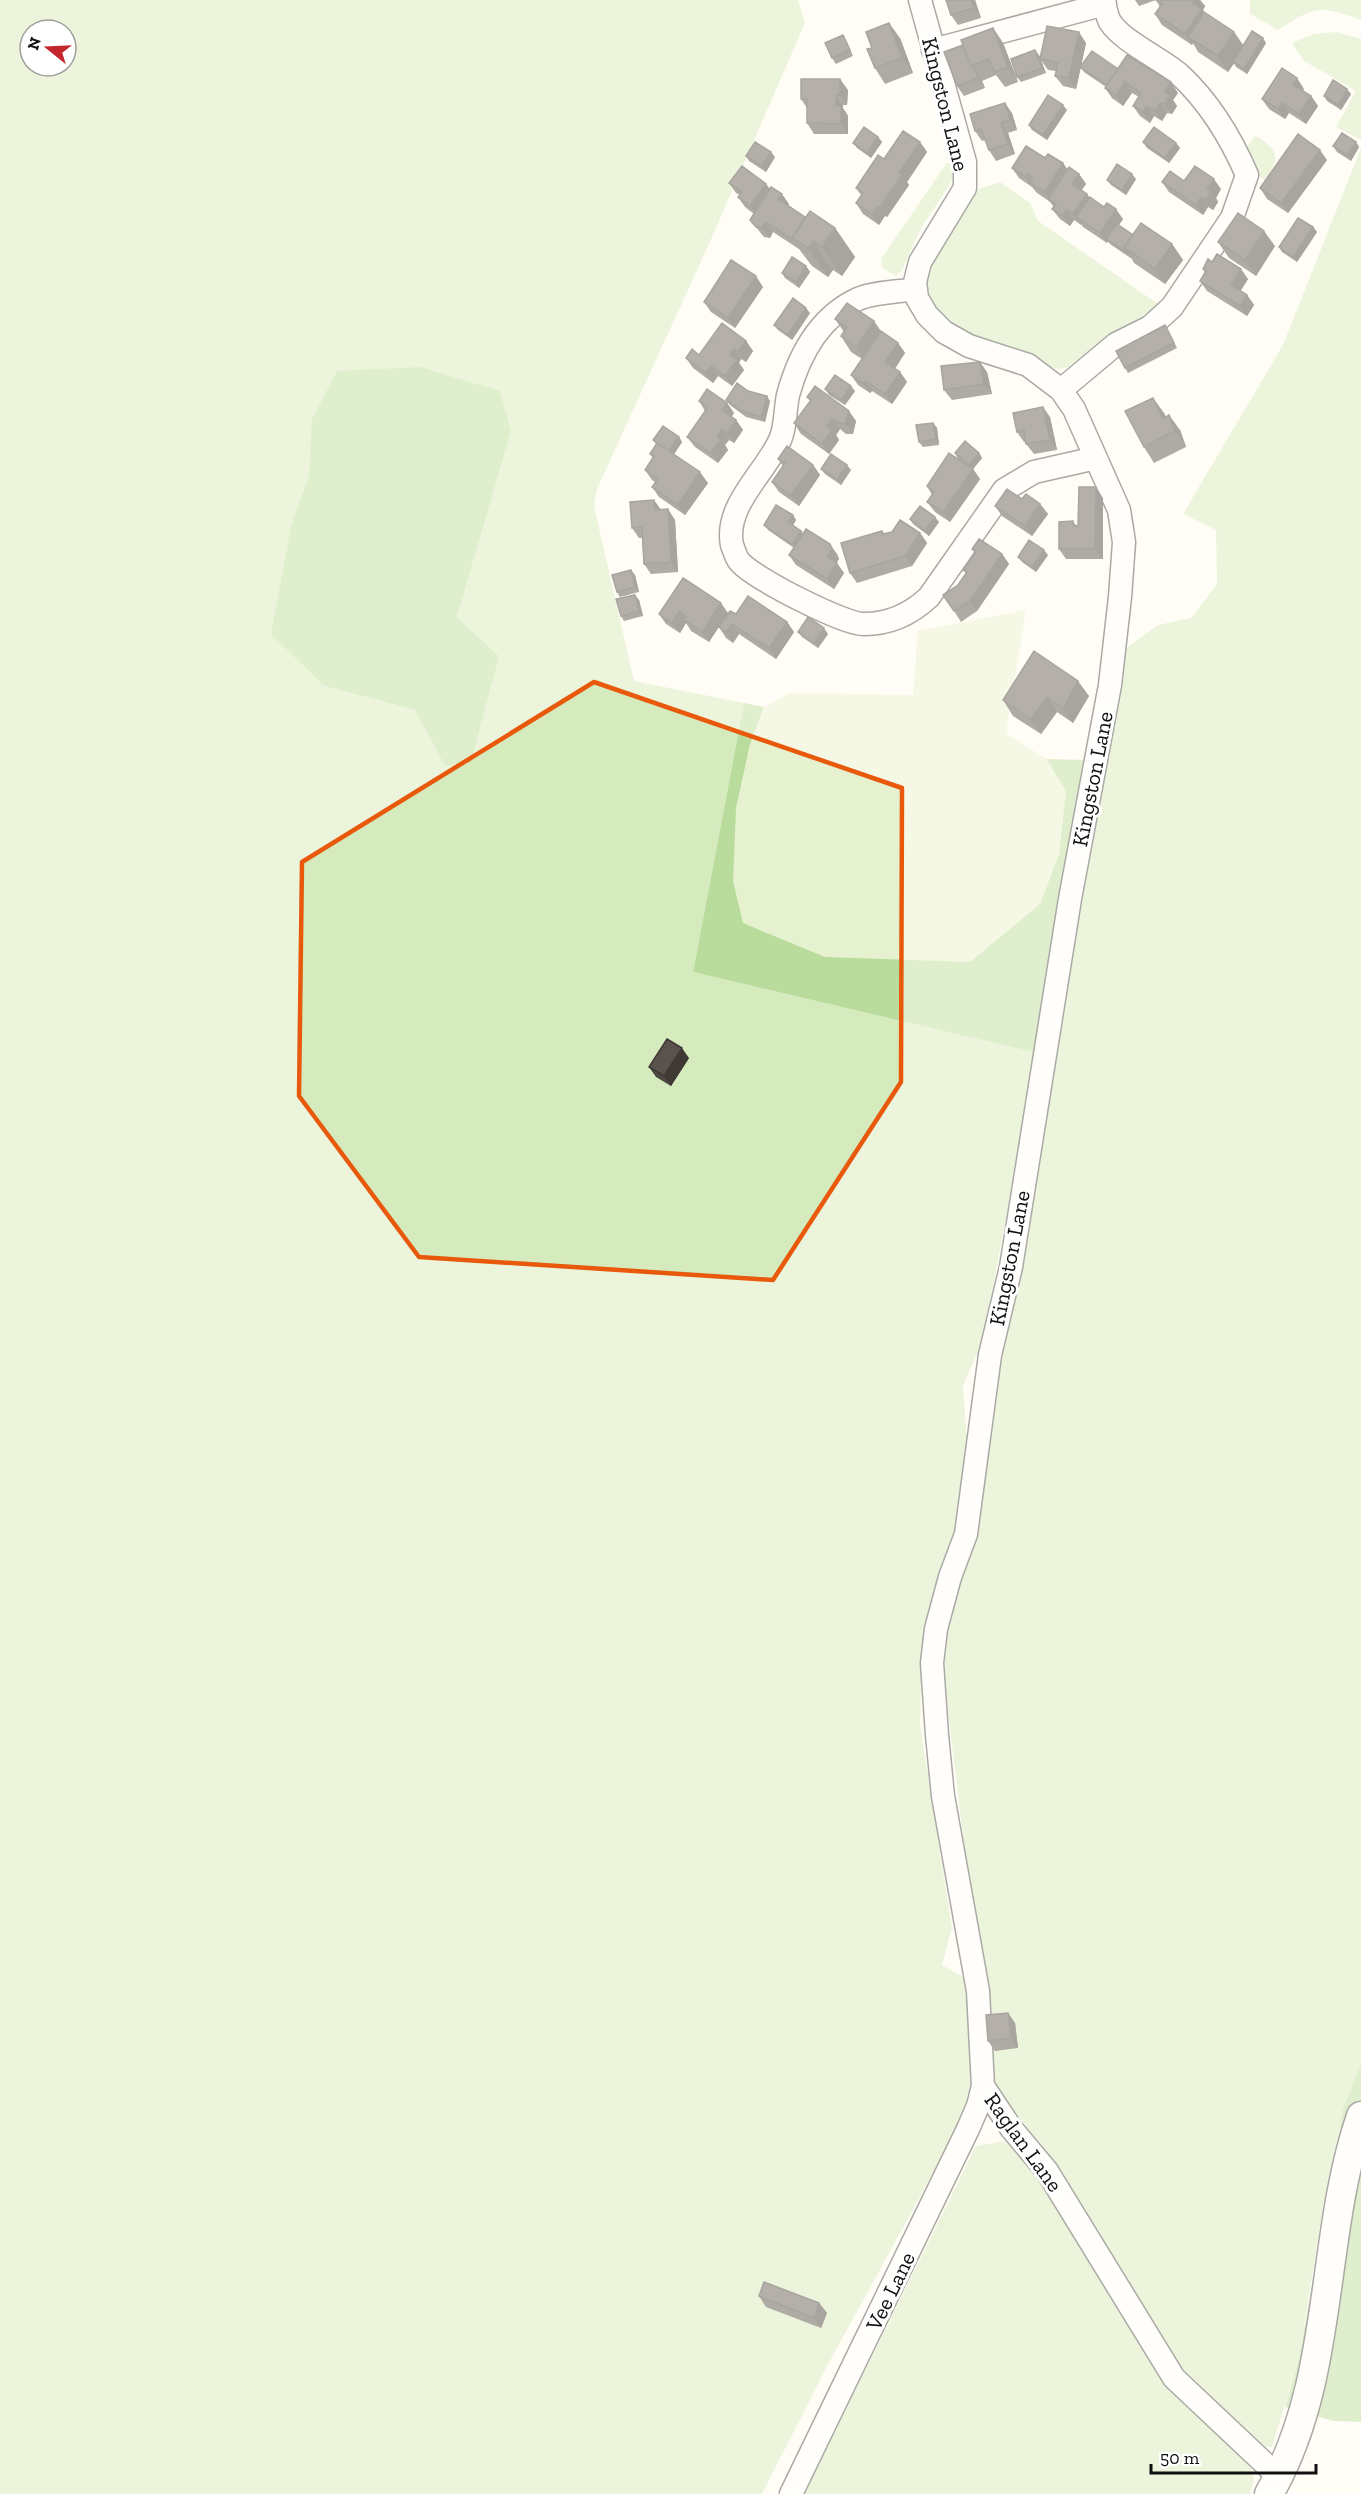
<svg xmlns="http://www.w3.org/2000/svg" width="1361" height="2494" font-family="'Zilla Slab',serif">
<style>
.green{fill:#d5ebbd;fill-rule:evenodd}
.forest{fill:#b9dc9c}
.pitch{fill:#e6f2cf}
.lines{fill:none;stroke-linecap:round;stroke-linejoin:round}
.minor-casing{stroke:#444;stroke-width:25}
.tertiary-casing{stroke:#444;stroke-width:31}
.minor{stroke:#fff;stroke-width:22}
.tertiary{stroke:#fff;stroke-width:28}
.wall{fill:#4d4742}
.shaded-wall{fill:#3f3936}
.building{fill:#5a524d;stroke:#3f3936;stroke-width:1.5}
.marked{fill:none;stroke:#e8590c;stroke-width:4.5;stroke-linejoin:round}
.labels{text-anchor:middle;stroke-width:6;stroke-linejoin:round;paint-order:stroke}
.street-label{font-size:22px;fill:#111;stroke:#fff}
</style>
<rect width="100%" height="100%" fill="#fffdf5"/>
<path class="green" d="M 0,0 L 798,0 L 805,23 L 709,244 L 597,489 L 594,506 L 634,681 L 744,703 L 693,972 L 1037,1053 L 983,1340 L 963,1386 L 967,1442 L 960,1515 L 939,1577 L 922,1642 L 920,1725 L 952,1928 L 942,1965 L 965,1978 L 970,1991 L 972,2090 L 967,2111 L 826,2368 L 762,2494 L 0,2494 ZM 30,30 L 66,30 L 66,66 L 30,66 ZM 511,432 L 457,617 L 499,656 L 445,765 L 415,710 L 324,686 L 292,522 L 309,476 Z
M 1250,0 L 1361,0 L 1361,20 C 1319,5 1316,6 1278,30 L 1250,14 Z
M 1336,32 L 1361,39 L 1361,140 L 1336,127 L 1356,91 L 1304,61 L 1292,43 L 1314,34 Z
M 1255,135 C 1278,150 1281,156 1265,180 L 1251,170 L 1246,148 Z
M 1361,148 L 1361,2064 L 1343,2110 L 1322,2213 L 1299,2358 L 1272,2447 L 1265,2447 L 1180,2366 L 1116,2269 L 1046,2151 L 992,2082 L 944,1677 L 946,1636 L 956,1595 L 975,1542 L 990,1416 L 1024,1257 L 1080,894 L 1100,805 L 1125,649 L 1158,625 L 1191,618 L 1217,584 L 1216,530 L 1183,514 L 1283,345 Z
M 954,159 L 956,175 L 920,230 L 902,270 L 896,276 L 882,268 L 881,259 L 946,164 Z
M 1000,182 L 1030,203 L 1038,221 L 1158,304 L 1151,312 L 1100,342 L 1068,367 L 1059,369 L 1049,367 C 1018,355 966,340 942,318 C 929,306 924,282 927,266 L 970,192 Z
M 1005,2141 L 1035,2172 L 1119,2305 L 1160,2377 L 1242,2456 C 1253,2469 1257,2477 1250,2494 L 804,2494 L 976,2146 Z"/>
<path class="forest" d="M 420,367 L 500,391 L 511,432 L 457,617 L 499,656 L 471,762 L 445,766 L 415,710 L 324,686 L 271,634 L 292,522 L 309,476 L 312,419 L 337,371 Z
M 744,703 L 764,707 L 750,745 L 736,809 L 1066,791 L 1046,759 L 1087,760 L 1037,1053 L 693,972 Z
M 1361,2064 L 1361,2422 L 1333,2421 L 1285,2407 L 1299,2358 L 1343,2109 Z"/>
<path class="pitch" d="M 1026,610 L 1006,733 L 1046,759 L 1066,791 L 1059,855 L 1040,904 L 970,962 L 825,957 L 743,923 L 733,881 L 736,809 L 750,745 L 764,707 L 790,693 L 913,695 L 918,631 Z"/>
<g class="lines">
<g class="minor-casing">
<path id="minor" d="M 920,0 L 965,162 L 965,188 L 920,262 L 915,282 L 917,298 L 927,315 L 944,332 L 969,346 L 1028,365 L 1061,390 L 1074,409 L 1119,510 L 1124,542 L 1120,597 L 1110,685 L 1070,899 L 1011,1267 L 990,1355 L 966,1534 L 950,1577 L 936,1629 L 932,1663 L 937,1735 L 943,1796 L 978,1991 L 983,2086 L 1011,2128 L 1047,2171 L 1174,2378 L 1279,2477
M 933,50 L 1105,4
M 916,289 C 898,292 874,292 858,299 C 819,317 799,355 788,395 C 785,409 786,427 780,440 C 765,473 724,506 732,545 C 734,550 736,557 739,561 C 751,577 845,625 864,624 C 889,624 911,614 929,597 L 1004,490 L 1034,472 L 1096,458
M 1061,390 L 1116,344 L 1150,327 L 1172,307 L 1232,218 L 1247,175 C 1231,138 1210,103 1180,75 C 1162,59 1123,42 1110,22 C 1107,16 1105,7 1104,0
M 791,2494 L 968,2129 L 978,2106 L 983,2086"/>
</g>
<g class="tertiary-casing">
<path id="tertiary" d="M 1269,2494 C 1336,2378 1319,2239 1361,2116"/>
</g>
<use href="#minor" class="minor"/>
<use href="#tertiary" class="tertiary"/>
</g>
<path class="wall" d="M 946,0 L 975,0 L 981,18 L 958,25 L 951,15 Z
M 1135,0 L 1200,0 L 1205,6 L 1203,10 L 1205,13 L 1234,32 L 1243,45 L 1266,43 L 1247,74 L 1236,67 L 1234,63 L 1228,72 L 1198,52 L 1193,43 L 1192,45 L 1162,25 L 1155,14 L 1160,7 L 1156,0 L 1139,6 Z
M 993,28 L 1003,43 L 1018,82 L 1005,87 L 996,75 L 982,81 L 985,88 L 964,96 L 957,86 L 963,45 Z
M 900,38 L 913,73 L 885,84 L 875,68 Z
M 846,40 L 853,56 L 836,64 L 832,58 Z
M 1086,43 L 1081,66 L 1118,69 L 1178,93 L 1173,100 L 1177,106 L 1172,114 L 1167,113 L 1162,121 L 1154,116 L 1150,123 L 1140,116 L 1133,106 L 1139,97 L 1132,93 L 1123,106 L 1112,98 L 1105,88 L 1106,87 L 1084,72 L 1081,67 L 1076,89 L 1063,86 L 1055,76 L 1056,71 L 1048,70 L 1041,60 L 1046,73 L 1021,82 L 1017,77 L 1039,55 L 1040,59 Z
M 1304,89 L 1303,91 L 1311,96 L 1318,106 L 1306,124 L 1289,113 L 1285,119 L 1269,109 L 1262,99 Z
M 848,90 L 847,105 L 843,105 L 843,108 L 848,116 L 848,134 L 814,134 L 807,123 L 807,108 L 801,99 Z
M 1351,94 L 1341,110 L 1327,101 L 1324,96 Z
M 1067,110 L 1047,140 L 1032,130 L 1029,125 Z
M 1012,113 L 1017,130 L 1008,133 L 1015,154 L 996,161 L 989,150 L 985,140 L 982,141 L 975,131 Z
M 878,137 L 882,142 L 871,158 L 857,148 L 853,143 Z
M 920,142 L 927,152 L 907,182 L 909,185 L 887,217 L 885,216 L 879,225 L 863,214 L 856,203 L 861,195 L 856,188 L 884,159 Z
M 1143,142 L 1176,143 L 1180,148 L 1169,163 L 1147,148 Z
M 1356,142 L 1359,147 L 1351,161 L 1337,152 L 1333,146 Z
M 746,156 L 775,157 L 766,172 L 749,161 Z
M 1045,158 L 1063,163 L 1067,170 L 1079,174 L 1086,184 L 1081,190 L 1087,194 L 1089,198 L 1123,219 L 1119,225 L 1133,235 L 1172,244 L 1183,260 L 1165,284 L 1134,263 L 1132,259 L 1110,244 L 1108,241 L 1107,243 L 1083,227 L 1081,224 L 1081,225 L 1074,220 L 1070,226 L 1060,219 L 1052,209 L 1054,207 L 1049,201 L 1037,193 L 1032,187 L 1019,178 L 1012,168 Z
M 1327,160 L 1288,213 L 1267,199 L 1260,188 Z
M 1136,179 L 1126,195 L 1111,185 L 1107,180 Z
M 1184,181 L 1221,189 L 1216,198 L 1218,202 L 1213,210 L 1208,207 L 1203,215 L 1169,192 L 1162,182 Z
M 729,183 L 766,184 L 770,189 L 789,204 L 788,205 L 805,217 L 835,228 L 855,257 L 842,276 L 833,270 L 828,277 L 812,266 L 799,249 L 773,232 L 770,238 L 764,237 L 750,220 L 754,214 L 745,207 L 738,197 L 740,195 L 736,193 Z
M 1313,227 L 1317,232 L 1297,262 L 1282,252 L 1279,247 Z
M 1218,242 L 1275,246 L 1256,276 L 1229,258 Z
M 1212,262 L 1248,279 L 1240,291 L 1247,295 L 1254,305 L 1247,316 L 1207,291 L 1200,281 L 1205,273 L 1203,269 Z
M 806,266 L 810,272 L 799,288 L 785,278 L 782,273 Z
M 763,287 L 735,328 L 711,312 L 704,302 Z
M 810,313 L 792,340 L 778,330 L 774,325 Z
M 835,319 L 881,331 L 898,343 L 905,353 L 895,369 L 900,372 L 907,382 L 892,404 L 872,391 L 870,393 L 858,385 L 851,375 L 862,359 L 851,352 L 841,336 L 844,332 Z
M 1168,330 L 1177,348 L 1128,373 L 1125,368 Z
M 746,341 L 753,351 L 746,362 L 741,359 L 739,363 L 744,370 L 732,386 L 718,376 L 713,383 L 693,368 L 686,358 Z
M 987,372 L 992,394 L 952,400 L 944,390 Z
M 825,389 L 855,391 L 845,405 L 829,395 Z
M 748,391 L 770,401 L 765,422 L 746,417 L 730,405 L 726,400 Z
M 807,397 L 856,421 L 853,434 L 846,434 L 840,429 L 836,435 L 839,440 L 829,454 L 801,434 L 794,423 L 810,401 Z
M 699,401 L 727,403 L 734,413 L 731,417 L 736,420 L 743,430 L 734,443 L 729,440 L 725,445 L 728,450 L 718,463 L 695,447 L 687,437 L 705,411 Z
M 1164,413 L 1166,417 L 1180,430 L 1186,447 L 1154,463 L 1144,447 Z
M 1050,417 L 1057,450 L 1034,454 L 1026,444 L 1026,442 L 1024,442 L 1017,432 Z
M 933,423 L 937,428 L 939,445 L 923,447 L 919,442 Z
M 679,437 L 682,442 L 674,454 L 708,483 L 685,515 L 659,497 L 652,487 L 655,482 L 652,480 L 645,470 L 653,458 L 650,454 L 656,444 L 653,440 Z
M 955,453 L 979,453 L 982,458 L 973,469 L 980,479 L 950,522 L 935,512 L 927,502 L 932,495 L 927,486 L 966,464 L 958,459 Z
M 778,459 L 813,465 L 820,475 L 799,506 L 779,492 L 772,482 L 783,466 Z
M 821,469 L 851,470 L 841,485 L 825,474 Z
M 1103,498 L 1103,559 L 1066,559 L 1059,549 L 1073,521 L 1076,526 L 1078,526 Z
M 1022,499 L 1040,504 L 1048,514 L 1032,536 L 1002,516 L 995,506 Z
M 661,510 L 675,520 L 678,572 L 651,574 L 644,564 L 642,538 L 639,538 L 632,528 Z
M 793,515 L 796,520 L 793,525 L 801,531 L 803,534 L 837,554 L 839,559 L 836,563 L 844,573 L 834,589 L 796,565 L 789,555 L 794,548 L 768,530 L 764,525 Z
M 910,519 L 939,522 L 929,536 L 913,524 Z
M 920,533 L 927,543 L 912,566 L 857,583 L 850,573 L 884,534 Z
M 972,549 L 1002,554 L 1009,564 L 977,611 L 961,622 L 954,611 L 958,585 L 966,573 L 963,570 L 975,553 Z
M 1048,555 L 1036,572 L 1022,562 L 1018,557 Z
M 635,575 L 639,592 L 620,597 L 617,592 Z
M 683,578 L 728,613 L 709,642 L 691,631 L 686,623 L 680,633 L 666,624 L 659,614 Z
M 639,600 L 643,616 L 624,621 L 621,616 Z
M 736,614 L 787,622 L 794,632 L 776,659 L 739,634 L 733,643 L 726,638 L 719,627 Z
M 798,632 L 828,634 L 818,648 L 802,637 Z
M 1034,651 L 1089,696 L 1073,723 L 1057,712 L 1041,734 L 1013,716 L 1003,700 Z
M 689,1058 L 671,1086 L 656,1077 L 649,1067 Z
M 1008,2013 L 1015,2023 L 1018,2048 L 995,2051 L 988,2041 Z
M 759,2296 L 819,2303 L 827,2313 L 821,2328 L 766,2307 Z"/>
<path class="shaded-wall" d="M 971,0 L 975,0 L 981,18 L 974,8 Z
M 1195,0 L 1200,0 L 1205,6 L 1203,10 L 1209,19 L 1188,37 L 1193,43 L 1192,45 L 1185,34 L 1193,3 Z
M 889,23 L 900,38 L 913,73 L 902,58 Z
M 993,28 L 1003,43 L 1018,82 L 1008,67 Z
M 1079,32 L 1086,43 L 1076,89 L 1069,78 Z
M 1234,32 L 1245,48 L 1228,72 L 1218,56 Z
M 1263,38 L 1266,43 L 1247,74 L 1244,69 Z
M 1035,50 L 1039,55 L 1046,73 L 1042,68 Z
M 975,70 L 982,81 L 985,88 L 978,78 Z
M 1297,78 L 1304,89 L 1300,95 L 1293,85 Z
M 840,79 L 848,90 L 847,105 L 840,95 Z
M 1125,82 L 1132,93 L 1123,106 L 1116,95 Z
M 1171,82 L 1178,93 L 1173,100 L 1177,106 L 1172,114 L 1164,104 L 1164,92 Z
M 1347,89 L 1351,94 L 1341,110 L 1338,105 Z
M 836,95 L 843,105 L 843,108 L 848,116 L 848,134 L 841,124 L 836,106 Z
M 1311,96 L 1318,106 L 1306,124 L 1299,114 Z
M 1005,103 L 1012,113 L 1017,130 L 1010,120 Z
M 1160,103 L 1167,113 L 1162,121 L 1155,111 Z
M 1282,103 L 1289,113 L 1285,119 L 1278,109 Z
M 1063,105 L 1067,110 L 1047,140 L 1043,135 Z
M 1147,106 L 1154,116 L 1150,123 L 1143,112 Z
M 1001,123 L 1008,133 L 1015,154 L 1008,144 Z
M 878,137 L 882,142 L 871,158 L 867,153 Z
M 920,142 L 927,152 L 907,182 L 909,185 L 887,217 L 880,207 L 899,173 Z
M 1356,142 L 1359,147 L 1351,161 L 1347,155 Z
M 1176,143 L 1180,148 L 1169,163 L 1165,158 Z
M 1320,150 L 1327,160 L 1288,213 L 1281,203 Z
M 771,152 L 775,157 L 766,172 L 762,166 Z
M 1063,163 L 1070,173 L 1052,202 L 1045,192 Z
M 1027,174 L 1034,184 L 1030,183 L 1026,177 Z
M 1079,174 L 1086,184 L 1079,194 L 1072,184 Z
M 1132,174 L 1136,179 L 1126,195 L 1122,190 Z
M 1214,179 L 1221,189 L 1216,198 L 1218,202 L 1213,210 L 1205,200 L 1207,189 Z
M 766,184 L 773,194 L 757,216 L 750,206 Z
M 782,194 L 789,204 L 786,209 L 778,199 Z
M 1087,194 L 1094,204 L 1076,217 L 1081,224 L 1081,225 L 1073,214 Z
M 1201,197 L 1208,207 L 1203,215 L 1196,205 Z
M 878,206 L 885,216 L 879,225 L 872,214 Z
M 1116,209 L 1123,219 L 1109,240 L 1106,239 L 1108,241 L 1107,243 L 1100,233 Z
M 1066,210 L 1074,220 L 1070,226 L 1063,216 Z
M 766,222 L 773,232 L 770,238 L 762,227 Z
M 1313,227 L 1317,232 L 1297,262 L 1293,257 Z
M 835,228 L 855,257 L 842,276 L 822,247 Z
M 1264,231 L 1275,246 L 1256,276 L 1245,260 Z
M 813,241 L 833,270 L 828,277 L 808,248 Z
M 1172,244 L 1183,260 L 1165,284 L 1155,269 Z
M 806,266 L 810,272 L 799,288 L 796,282 Z
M 1241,269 L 1248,279 L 1238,295 L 1231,285 Z
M 756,276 L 763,287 L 735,328 L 728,318 Z
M 1247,295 L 1254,305 L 1247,316 L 1240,306 Z
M 806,308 L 810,313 L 792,340 L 788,335 Z
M 874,321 L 885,337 L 867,363 L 857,347 Z
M 746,341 L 753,351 L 746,362 L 738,352 Z
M 898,343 L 905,353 L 892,372 L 885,362 Z
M 734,349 L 741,359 L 739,363 L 744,370 L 732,386 L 725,376 L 730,355 Z
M 980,362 L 987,372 L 992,394 L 984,384 Z
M 711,366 L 718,376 L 713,383 L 706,373 Z
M 900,372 L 907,382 L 892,404 L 885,394 Z
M 865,381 L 872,391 L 870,393 L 863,383 Z
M 851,386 L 855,391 L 845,405 L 841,400 Z
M 767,396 L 770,401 L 765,422 L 761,417 Z
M 1153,398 L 1164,413 L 1173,434 L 1163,419 Z
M 727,403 L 734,413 L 729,421 L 722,410 Z
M 1043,407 L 1050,417 L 1057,450 L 1050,440 Z
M 849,411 L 856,421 L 853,434 L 845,424 Z
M 1169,415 L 1180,430 L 1186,447 L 1175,431 Z
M 832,419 L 840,429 L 836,435 L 839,440 L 829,454 L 822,444 L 827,426 Z
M 736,420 L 743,430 L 734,443 L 727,433 Z
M 933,423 L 937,428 L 939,445 L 936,439 Z
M 722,429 L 729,440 L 725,445 L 728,450 L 718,463 L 711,453 L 717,437 Z
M 679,437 L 682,442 L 673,456 L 669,451 Z
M 979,453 L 982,458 L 973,469 L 980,479 L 950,522 L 943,512 L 972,469 L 969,465 Z
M 813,465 L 820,475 L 799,506 L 791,495 Z
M 847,465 L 851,470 L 841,485 L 837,479 Z
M 700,472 L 708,483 L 685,515 L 678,505 Z
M 1096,487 L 1103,498 L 1103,559 L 1095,549 Z
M 654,500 L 662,511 L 655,510 Z
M 1040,504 L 1048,514 L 1032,536 L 1025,526 Z
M 668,509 L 675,520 L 678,572 L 671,562 Z
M 793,515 L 796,520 L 792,527 L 788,522 Z
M 935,517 L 939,522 L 929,536 L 925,531 Z
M 801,531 L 805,536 L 796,549 L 792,544 Z
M 920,533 L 927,543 L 912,566 L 905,556 Z
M 830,544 L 837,554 L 839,559 L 834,567 L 827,557 Z
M 1044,550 L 1048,555 L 1036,572 L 1032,567 Z
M 1002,554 L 1009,564 L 977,611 L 970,601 Z
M 837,563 L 844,573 L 834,589 L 827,579 Z
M 631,570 L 635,575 L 639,592 L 635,587 Z
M 635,595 L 639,600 L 643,616 L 639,611 Z
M 721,603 L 728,613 L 709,642 L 702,632 Z
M 679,611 L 687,622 L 684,620 L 686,623 L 680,633 L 672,623 Z
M 787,622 L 794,632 L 776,659 L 769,648 Z
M 732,624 L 739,634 L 733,643 L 726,632 Z
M 824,628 L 828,634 L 818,648 L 814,643 Z
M 1078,681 L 1089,696 L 1073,723 L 1063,708 Z
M 1047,697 L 1057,712 L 1041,734 L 1031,719 Z
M 682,1048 L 689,1058 L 671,1086 L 664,1076 Z
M 1008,2013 L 1015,2023 L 1018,2048 L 1011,2038 Z
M 819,2303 L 827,2313 L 821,2328 L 814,2318 Z"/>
<path class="building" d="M 946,0 L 971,0 L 974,8 L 951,15 Z
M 1156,0 L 1195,0 L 1193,3 L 1202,9 L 1185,34 L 1155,14 L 1162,4 Z
M 1204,12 L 1234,32 L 1218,56 L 1188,37 Z
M 889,23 L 902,58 L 875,68 L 867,49 L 872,48 L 866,32 Z
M 1047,26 L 1079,32 L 1069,78 L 1055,76 L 1058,63 L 1040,59 Z
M 993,28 L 1008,67 L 994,72 L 989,59 L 971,66 L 961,40 Z
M 1252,31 L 1263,38 L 1244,69 L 1233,62 Z
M 843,35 L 850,50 L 832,58 L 825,43 Z
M 963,45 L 971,66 L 975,70 L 978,78 L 957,86 L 944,52 Z
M 1035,50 L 1042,68 L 1017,77 L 1011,59 Z
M 1092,51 L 1118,69 L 1107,85 L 1080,67 Z
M 1127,55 L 1171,82 L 1164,92 L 1170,95 L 1164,104 L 1160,103 L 1155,111 L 1147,106 L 1143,112 L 1133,106 L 1141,93 L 1125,82 L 1116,95 L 1105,88 Z
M 1282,68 L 1297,78 L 1293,85 L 1311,96 L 1299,114 L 1282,103 L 1278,109 L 1262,99 Z
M 801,79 L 840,79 L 840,95 L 836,95 L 836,106 L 841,106 L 841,124 L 807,123 L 807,99 L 801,99 Z
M 1333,80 L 1347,89 L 1338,105 L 1324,96 Z
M 1048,95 L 1063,105 L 1043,135 L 1029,125 Z
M 1005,103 L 1010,120 L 1001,123 L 1008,144 L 989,150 L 981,129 L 975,131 L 970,114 Z
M 864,127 L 878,137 L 867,153 L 853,143 Z
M 1154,127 L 1176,143 L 1165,158 L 1143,142 Z
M 903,131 L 920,142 L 899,173 L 902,175 L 880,207 L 878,206 L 872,214 L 856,203 L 863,193 L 856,188 L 878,155 L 884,159 Z
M 1342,133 L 1356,142 L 1347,155 L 1333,146 Z
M 1298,134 L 1320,150 L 1281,203 L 1260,188 Z
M 755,142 L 771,152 L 762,166 L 746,156 Z
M 1026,146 L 1045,158 L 1048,154 L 1063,163 L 1045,192 L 1030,183 L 1033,178 L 1027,174 L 1026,177 L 1012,168 Z
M 1117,164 L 1132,174 L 1122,190 L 1107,180 Z
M 742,166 L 766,184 L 750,206 L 738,197 L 742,192 L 729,183 Z
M 1195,166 L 1214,179 L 1207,189 L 1211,192 L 1205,200 L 1201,197 L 1196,205 L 1162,182 L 1170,171 L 1184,181 Z
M 1069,167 L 1079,174 L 1072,184 L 1087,194 L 1073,214 L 1066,210 L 1063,216 L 1052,209 L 1056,204 L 1048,199 Z
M 771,187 L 782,194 L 778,199 L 805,217 L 792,238 L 793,238 L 792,239 L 766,222 L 762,227 L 756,227 L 750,220 Z
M 1090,197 L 1104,207 L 1107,203 L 1116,209 L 1100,233 L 1076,217 Z
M 810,211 L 835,228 L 822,247 L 813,241 L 808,248 L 792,238 Z
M 1238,213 L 1264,231 L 1245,260 L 1218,242 Z
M 1298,218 L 1313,227 L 1293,257 L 1279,247 Z
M 1141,223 L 1172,244 L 1155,269 L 1124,247 Z
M 1117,224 L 1133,235 L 1124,247 L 1129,254 L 1106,239 Z
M 1217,254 L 1241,269 L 1231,285 L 1247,295 L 1240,306 L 1200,281 L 1206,271 L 1203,269 L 1208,259 L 1212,262 Z
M 792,257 L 806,266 L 796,282 L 782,273 Z
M 731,260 L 756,276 L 728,318 L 704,302 Z
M 793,298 L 806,308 L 788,335 L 774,325 Z
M 847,303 L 874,321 L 857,347 L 841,336 L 847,327 L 835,319 Z
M 722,323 L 746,341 L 738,352 L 734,349 L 730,355 L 737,360 L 725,376 L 711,366 L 706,373 L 686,358 L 692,349 L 699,355 Z
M 1165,325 L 1174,343 L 1125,368 L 1116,351 Z
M 881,331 L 898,343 L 885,362 L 900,372 L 885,394 L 865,381 L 863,383 L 851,375 Z
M 980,362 L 984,384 L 944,390 L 941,366 Z
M 835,375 L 851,386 L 841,400 L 825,389 Z
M 737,383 L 748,391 L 767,396 L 761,417 L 742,411 L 726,400 Z
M 815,386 L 849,411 L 845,424 L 839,423 L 832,419 L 827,426 L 832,430 L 822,444 L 794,423 L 811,400 L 807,397 Z
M 707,389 L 727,403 L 722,410 L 736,420 L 727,433 L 722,429 L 717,437 L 721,440 L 711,453 L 687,437 L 708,407 L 699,401 Z
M 1153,398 L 1163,419 L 1169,415 L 1175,431 L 1144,447 L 1125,411 Z
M 1043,407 L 1050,440 L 1026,444 L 1024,430 L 1017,432 L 1013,413 Z
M 933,423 L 936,439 L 919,442 L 916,425 Z
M 663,426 L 679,437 L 669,451 L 653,440 Z
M 965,441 L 979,453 L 969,465 L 955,453 Z
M 657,443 L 700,472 L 678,505 L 652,487 L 658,479 L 645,470 L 654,456 L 650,454 Z
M 787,446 L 813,465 L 791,495 L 772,482 L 785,463 L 778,459 Z
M 949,453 L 973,469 L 943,512 L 927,502 L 934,492 L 927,486 Z
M 831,454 L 847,465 L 837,479 L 821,469 Z
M 1079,487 L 1096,487 L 1095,549 L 1059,549 L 1059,522 L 1073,521 L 1073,525 L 1078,526 Z
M 1007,489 L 1022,499 L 1026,494 L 1040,504 L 1025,526 L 995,506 Z
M 654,500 L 655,510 L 668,509 L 671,562 L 644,564 L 642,527 L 632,528 L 630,502 Z
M 776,505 L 793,515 L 788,522 L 801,531 L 792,544 L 764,525 Z
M 920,506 L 935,517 L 925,531 L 910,519 Z
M 900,520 L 920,533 L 905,556 L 850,573 L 841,543 L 882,531 L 883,534 L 892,532 Z
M 806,529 L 830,544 L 832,549 L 827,557 L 837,563 L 827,579 L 789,555 Z
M 979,539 L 1002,554 L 970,601 L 954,611 L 943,595 L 958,585 L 967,572 L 963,570 L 976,551 L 972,549 Z
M 1029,540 L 1044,550 L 1032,567 L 1018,557 Z
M 631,570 L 635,587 L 617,592 L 612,575 Z
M 683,578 L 721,603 L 702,632 L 684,620 L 687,617 L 679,611 L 672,623 L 659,614 Z
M 635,595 L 639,611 L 621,616 L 616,599 Z
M 748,596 L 787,622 L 769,648 L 732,624 L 726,632 L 719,627 L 730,611 L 736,614 Z
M 808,617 L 824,628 L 814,643 L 798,632 Z
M 1034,651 L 1078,681 L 1063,708 L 1047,697 L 1031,719 L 1003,700 Z
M 667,1039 L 682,1048 L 664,1076 L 649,1067 Z
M 1008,2013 L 1011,2038 L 988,2041 L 986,2015 Z
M 764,2282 L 819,2303 L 814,2318 L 759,2296 Z"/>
<path d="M0 0H1361V2494H0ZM 594,682 L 902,788 L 901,1082 L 773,1280 L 419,1257 L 299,1096 L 302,862 Z" fill="#fffdf5" fill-opacity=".55" fill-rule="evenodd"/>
<path class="marked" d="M 594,682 L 902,788 L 901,1082 L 773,1280 L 419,1257 L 299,1096 L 302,862 Z"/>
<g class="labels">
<g class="street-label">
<text transform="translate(946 104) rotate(76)" y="8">Kingston Lane</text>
<text transform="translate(1092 779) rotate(-79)" y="8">Kingston Lane</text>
<text transform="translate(1009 1258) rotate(-79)" y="8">Kingston Lane</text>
<text transform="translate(1024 2142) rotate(54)" y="8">Raglan Lane</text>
<text transform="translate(890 2291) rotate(-64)" y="8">Vee Lane</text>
</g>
</g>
<g transform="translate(48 48) rotate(288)"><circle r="28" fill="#ffffff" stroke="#a0a0a0" stroke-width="1.5"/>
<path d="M0-4.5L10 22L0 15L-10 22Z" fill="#c4262e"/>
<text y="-9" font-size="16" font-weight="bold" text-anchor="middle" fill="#111111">N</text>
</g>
<path d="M1151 2464v9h165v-9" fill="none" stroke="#111111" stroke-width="3"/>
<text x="1160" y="2464" font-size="18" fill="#111111" stroke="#ffffff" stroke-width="4.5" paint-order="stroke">50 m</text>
</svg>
